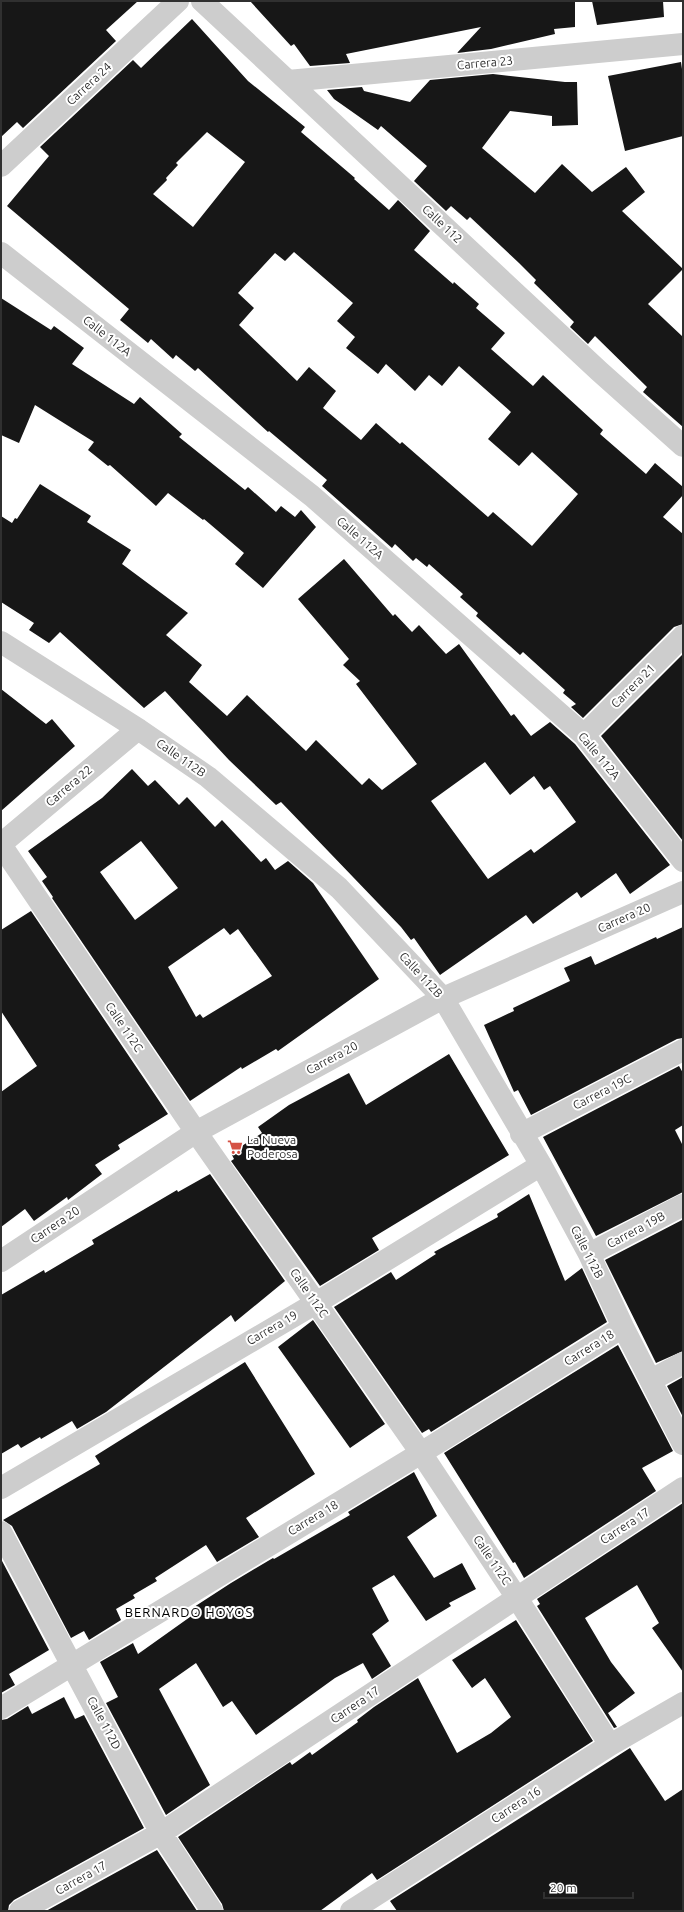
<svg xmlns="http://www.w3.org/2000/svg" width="684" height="1912" font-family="Ubuntu,sans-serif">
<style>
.building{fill:#171717;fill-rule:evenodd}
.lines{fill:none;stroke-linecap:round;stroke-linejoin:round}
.minor{stroke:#cdcdcd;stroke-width:22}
.labels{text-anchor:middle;stroke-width:4;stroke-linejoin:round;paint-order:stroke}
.street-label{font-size:12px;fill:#303030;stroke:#fff}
.poi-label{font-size:12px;fill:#303030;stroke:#fff;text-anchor:start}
.neighbourhood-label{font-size:13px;letter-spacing:1px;fill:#000;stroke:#fff}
</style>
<rect width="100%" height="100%" fill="#fff"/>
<path class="building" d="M 1,1 L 138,1 L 106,30 L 116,41 L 23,128 L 17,122 L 1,137 Z
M 250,1 L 575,1 L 575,27 L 554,29 L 555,34 L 491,49 L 457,53 L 481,27 L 346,54 L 350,63 L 310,66 L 294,44 L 291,46 Z
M 592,1 L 663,1 L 664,17 L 597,25 Z
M 192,19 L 248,81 L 305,127 L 301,132 L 355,178 L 354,179 L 389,210 L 398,200 L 430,231 L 414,250 L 453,284 L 454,282 L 479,304 L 476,308 L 505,333 L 491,349 L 533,386 L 543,375 L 603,430 L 600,434 L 646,474 L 655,463 L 683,487 L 683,495 L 663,517 L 683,534 L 683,624 L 674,627 L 583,718 L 571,707 L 576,704 L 563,693 L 565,690 L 523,652 L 520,655 L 476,616 L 478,613 L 460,597 L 463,594 L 429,564 L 427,567 L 416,558 L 413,561 L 395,544 L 392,548 L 322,486 L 327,480 L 269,431 L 268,432 L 198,368 L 195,371 L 176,355 L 173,359 L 151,339 L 148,343 L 120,320 L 129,309 L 7,206 L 49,156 L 40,147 L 133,60 L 141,68 ZM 207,132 L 245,162 L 193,227 L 153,194 L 167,180 L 166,178 L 178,165 L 176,163 ZM 294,252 L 353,303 L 337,321 L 355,337 L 346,348 L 378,374 L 386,364 L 415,391 L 429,375 L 442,386 L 459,366 L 511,412 L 488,439 L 519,466 L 532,452 L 578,494 L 532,546 L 493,512 L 488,517 L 402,442 L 400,444 L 376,423 L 361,440 L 323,408 L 336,391 L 309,367 L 297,381 L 239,325 L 254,308 L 238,293 L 275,253 L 285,261 Z
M 681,62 L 683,76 L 683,136 L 625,151 L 608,76 Z
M 493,74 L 565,82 L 577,82 L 578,125 L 552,126 L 552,116 L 510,111 L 482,148 L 535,193 L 562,164 L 592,192 L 626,167 L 645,192 L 622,211 L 683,269 L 648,304 L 683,337 L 683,427 L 643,392 L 647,387 L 595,336 L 588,344 L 570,327 L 574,322 L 534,283 L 536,280 L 519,263 L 470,217 L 467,220 L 451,206 L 446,211 L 414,181 L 427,166 L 381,126 L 378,130 L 334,99 L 327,90 L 362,87 L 364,91 L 410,102 L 430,80 Z
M 1,298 L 51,330 L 54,326 L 84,348 L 72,364 L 134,404 L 140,397 L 182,434 L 179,437 L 245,490 L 248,487 L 276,512 L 281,506 L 295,517 L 301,510 L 316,527 L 263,588 L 235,564 L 244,553 L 204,519 L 203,520 L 168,493 L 156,506 L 110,465 L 108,466 L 88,450 L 94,442 L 35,405 L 19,443 L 1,435 Z
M 40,484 L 91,516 L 87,522 L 131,550 L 122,564 L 188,613 L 166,635 L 202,665 L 189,682 L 227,716 L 247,695 L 306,751 L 316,740 L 362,785 L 369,778 L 382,790 L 417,764 L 356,684 L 360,681 L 343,665 L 349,659 L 298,599 L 344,559 L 393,616 L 395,614 L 412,632 L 419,625 L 446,654 L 459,644 L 511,716 L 514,714 L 531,736 L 550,722 L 575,744 L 670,865 L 630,894 L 616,873 L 581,898 L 577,892 L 533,924 L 526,915 L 440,975 L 414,938 L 411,940 L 401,927 L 281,802 L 276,805 L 229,760 L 165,691 L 144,708 L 60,632 L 49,643 L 29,630 L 34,623 L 1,602 L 1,516 L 12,523 L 15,518 L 17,519 ZM 485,762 L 510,795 L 534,776 L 544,790 L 550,786 L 576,822 L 534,853 L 531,849 L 488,879 L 431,801 Z
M 683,654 L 683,841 L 601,736 Z
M 1,689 L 46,724 L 52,719 L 75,746 L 1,811 Z
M 132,769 L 148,786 L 155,780 L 179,805 L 187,797 L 215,827 L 222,820 L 261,862 L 266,858 L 275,870 L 288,861 L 313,883 L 379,979 L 278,1051 L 276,1049 L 242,1069 L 241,1067 L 190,1101 L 52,898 L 53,897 L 42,881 L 47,877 L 28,851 L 102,798 ZM 141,841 L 178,888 L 135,920 L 100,872 ZM 224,928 L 230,935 L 238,929 L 272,976 L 203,1018 L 200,1014 L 196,1017 L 168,967 Z
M 31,911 L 168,1114 L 118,1145 L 120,1149 L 95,1165 L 102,1174 L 68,1200 L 67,1197 L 34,1221 L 25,1209 L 1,1227 L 1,1092 L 37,1066 L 1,1011 L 1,930 Z
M 683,927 L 683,1038 L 677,1039 L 531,1115 L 518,1090 L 514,1092 L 484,1025 L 514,1011 L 513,1008 L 570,981 L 564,968 L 591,956 L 595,965 L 656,937 L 657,939 Z
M 449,1054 L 509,1155 L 372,1238 L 379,1250 L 320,1286 L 231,1161 L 234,1159 L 231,1153 L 262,1133 L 258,1127 L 289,1105 L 349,1073 L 366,1105 Z
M 679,1066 L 683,1073 L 683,1125 L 675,1130 L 683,1146 L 683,1192 L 596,1236 L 543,1137 Z
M 210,1174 L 285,1281 L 235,1322 L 231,1315 L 106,1412 L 77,1429 L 72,1421 L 41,1439 L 40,1437 L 21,1448 L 18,1444 L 1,1454 L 1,1295 L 44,1270 L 45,1273 L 94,1244 L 92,1240 L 177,1190 L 178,1192 Z
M 529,1194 L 565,1281 L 582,1268 L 607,1322 L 431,1432 L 429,1429 L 422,1433 L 334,1307 L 391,1272 L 396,1280 L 436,1254 L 434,1252 L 498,1217 L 497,1214 Z
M 682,1220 L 683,1351 L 656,1363 L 605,1260 Z
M 313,1320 L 385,1424 L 350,1448 L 278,1347 Z
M 618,1345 L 673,1451 L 642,1468 L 656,1491 L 524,1578 L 515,1562 L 513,1563 L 444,1453 Z
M 245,1362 L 315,1474 L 246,1518 L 259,1537 L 217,1562 L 206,1545 L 155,1578 L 157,1581 L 133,1595 L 135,1598 L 116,1609 L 121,1620 L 89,1640 L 84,1631 L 71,1638 L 12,1526 L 3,1520 L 100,1464 L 95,1456 Z
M 683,1377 L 683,1417 L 667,1386 Z
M 414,1472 L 437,1516 L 407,1537 L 434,1578 L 462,1563 L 476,1589 L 449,1603 L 451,1606 L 426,1621 L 394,1575 L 372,1588 L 389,1621 L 372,1634 L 391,1666 L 372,1679 L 363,1663 L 335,1678 L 256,1735 L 232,1701 L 223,1707 L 196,1663 L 159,1689 L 210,1785 L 166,1815 L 106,1703 L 118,1697 L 100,1662 L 133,1643 L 138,1654 L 197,1612 L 194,1607 L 231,1583 L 273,1558 L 274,1559 L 350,1515 L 348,1512 Z
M 683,1503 L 683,1672 L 652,1628 L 659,1623 L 637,1585 L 585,1618 L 611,1662 L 635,1693 L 608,1713 L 617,1727 L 614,1728 L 537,1606 L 540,1604 L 537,1599 Z
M 1,1559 L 49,1650 L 9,1674 L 15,1685 L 1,1693 Z
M 516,1620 L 593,1741 L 377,1880 L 372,1873 L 320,1911 L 224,1911 L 222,1904 L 178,1837 L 290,1762 L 292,1765 L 310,1752 L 312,1755 L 358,1722 L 357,1720 L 374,1707 L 418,1678 L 457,1753 L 491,1733 L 511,1717 L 485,1678 L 472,1688 L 452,1660 Z
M 64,1697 L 75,1719 L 84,1715 L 144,1828 L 14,1900 L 9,1905 L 8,1911 L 1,1911 L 1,1720 L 7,1719 L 28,1706 L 32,1714 Z
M 630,1748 L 665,1801 L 683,1789 L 683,1911 L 397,1911 L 390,1901 Z
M 157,1850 L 197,1911 L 46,1911 Z"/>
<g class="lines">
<path class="minor" d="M 202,1 L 599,371 L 683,446
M 288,81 L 683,44
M 1,166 L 178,1
M 1,253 L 312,496 L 584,735 L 683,861
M 1,642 L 138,729 L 208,777 L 339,888 L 443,998 L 541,1165 L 589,1254 L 623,1327 L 683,1444
M 584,735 L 683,636
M 1,844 L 138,729
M 1,845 L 196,1132 L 421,1453 L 517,1598 L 610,1745
M 521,1134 L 683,1050
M 589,1254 L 683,1205
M 1,1261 L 196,1132 L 443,998 L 683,892
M 651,1380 L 683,1363
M 1,1488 L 316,1303 L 541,1165
M 1,1532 L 161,1833 L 212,1911
M 1,1708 L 421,1453 L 623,1327
M 20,1911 L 161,1833 L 683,1488
M 351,1911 L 610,1745 L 683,1703"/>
</g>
<defs>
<g id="supermarket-bare" transform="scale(1.2)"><path d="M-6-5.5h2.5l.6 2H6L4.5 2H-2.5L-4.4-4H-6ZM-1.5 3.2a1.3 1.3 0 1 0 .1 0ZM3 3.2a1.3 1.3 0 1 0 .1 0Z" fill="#d55245" stroke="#fff" stroke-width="2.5" paint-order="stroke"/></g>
</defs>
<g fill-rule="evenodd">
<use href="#supermarket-bare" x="235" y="1147"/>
</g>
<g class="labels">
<g class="street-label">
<text transform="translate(485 63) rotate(-5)" y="4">Carrera 23</text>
<text transform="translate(89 84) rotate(-43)" y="4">Carrera 24</text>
<text transform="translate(442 224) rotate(43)" y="4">Calle 112</text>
<text transform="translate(107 336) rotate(38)" y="4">Calle 112A</text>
<text transform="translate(360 538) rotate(41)" y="4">Calle 112A</text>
<text transform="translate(633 686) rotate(-45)" y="4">Carrera 21</text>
<text transform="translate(599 756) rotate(50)" y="4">Calle 112A</text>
<text transform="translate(181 758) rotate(35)" y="4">Calle 112B</text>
<text transform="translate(69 786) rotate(-40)" y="4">Carrera 22</text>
<text transform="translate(624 918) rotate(-24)" y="4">Carrera 20</text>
<text transform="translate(421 975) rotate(47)" y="4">Calle 112B</text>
<text transform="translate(124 1027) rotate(56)" y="4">Calle 112C</text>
<text transform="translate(332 1058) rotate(-28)" y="4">Carrera 20</text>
<text transform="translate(602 1092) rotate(-27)" y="4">Carrera 19C</text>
<text transform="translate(55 1225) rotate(-34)" y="4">Carrera 20</text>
<text transform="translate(636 1230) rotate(-28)" y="4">Carrera 19B</text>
<text transform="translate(587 1252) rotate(63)" y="4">Calle 112B</text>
<text transform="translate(309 1293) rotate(55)" y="4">Calle 112C</text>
<text transform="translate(272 1328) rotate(-30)" y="4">Carrera 19</text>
<text transform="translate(589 1348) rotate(-32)" y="4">Carrera 18</text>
<text transform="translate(313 1518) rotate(-31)" y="4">Carrera 18</text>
<text transform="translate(625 1526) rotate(-33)" y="4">Carrera 17</text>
<text transform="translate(492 1560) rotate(56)" y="4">Calle 112C</text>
<text transform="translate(355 1705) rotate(-34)" y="4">Carrera 17</text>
<text transform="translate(104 1723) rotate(62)" y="4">Calle 112D</text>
<text transform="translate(516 1805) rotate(-33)" y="4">Carrera 16</text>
<text transform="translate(81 1878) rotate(-29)" y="4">Carrera 17</text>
</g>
<g class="poi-label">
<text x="247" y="1144">La Nueva<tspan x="247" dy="14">Poderosa</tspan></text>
</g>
<g class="neighbourhood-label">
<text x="189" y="1617">BERNARDO HOYOS</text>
</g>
</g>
<rect width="684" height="1912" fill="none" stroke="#303030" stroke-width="4"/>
<path d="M544 1892v6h89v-6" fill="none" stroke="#303030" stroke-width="2"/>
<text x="550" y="1892" font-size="12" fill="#303030" stroke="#ffffff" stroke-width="3" paint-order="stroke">20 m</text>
</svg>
